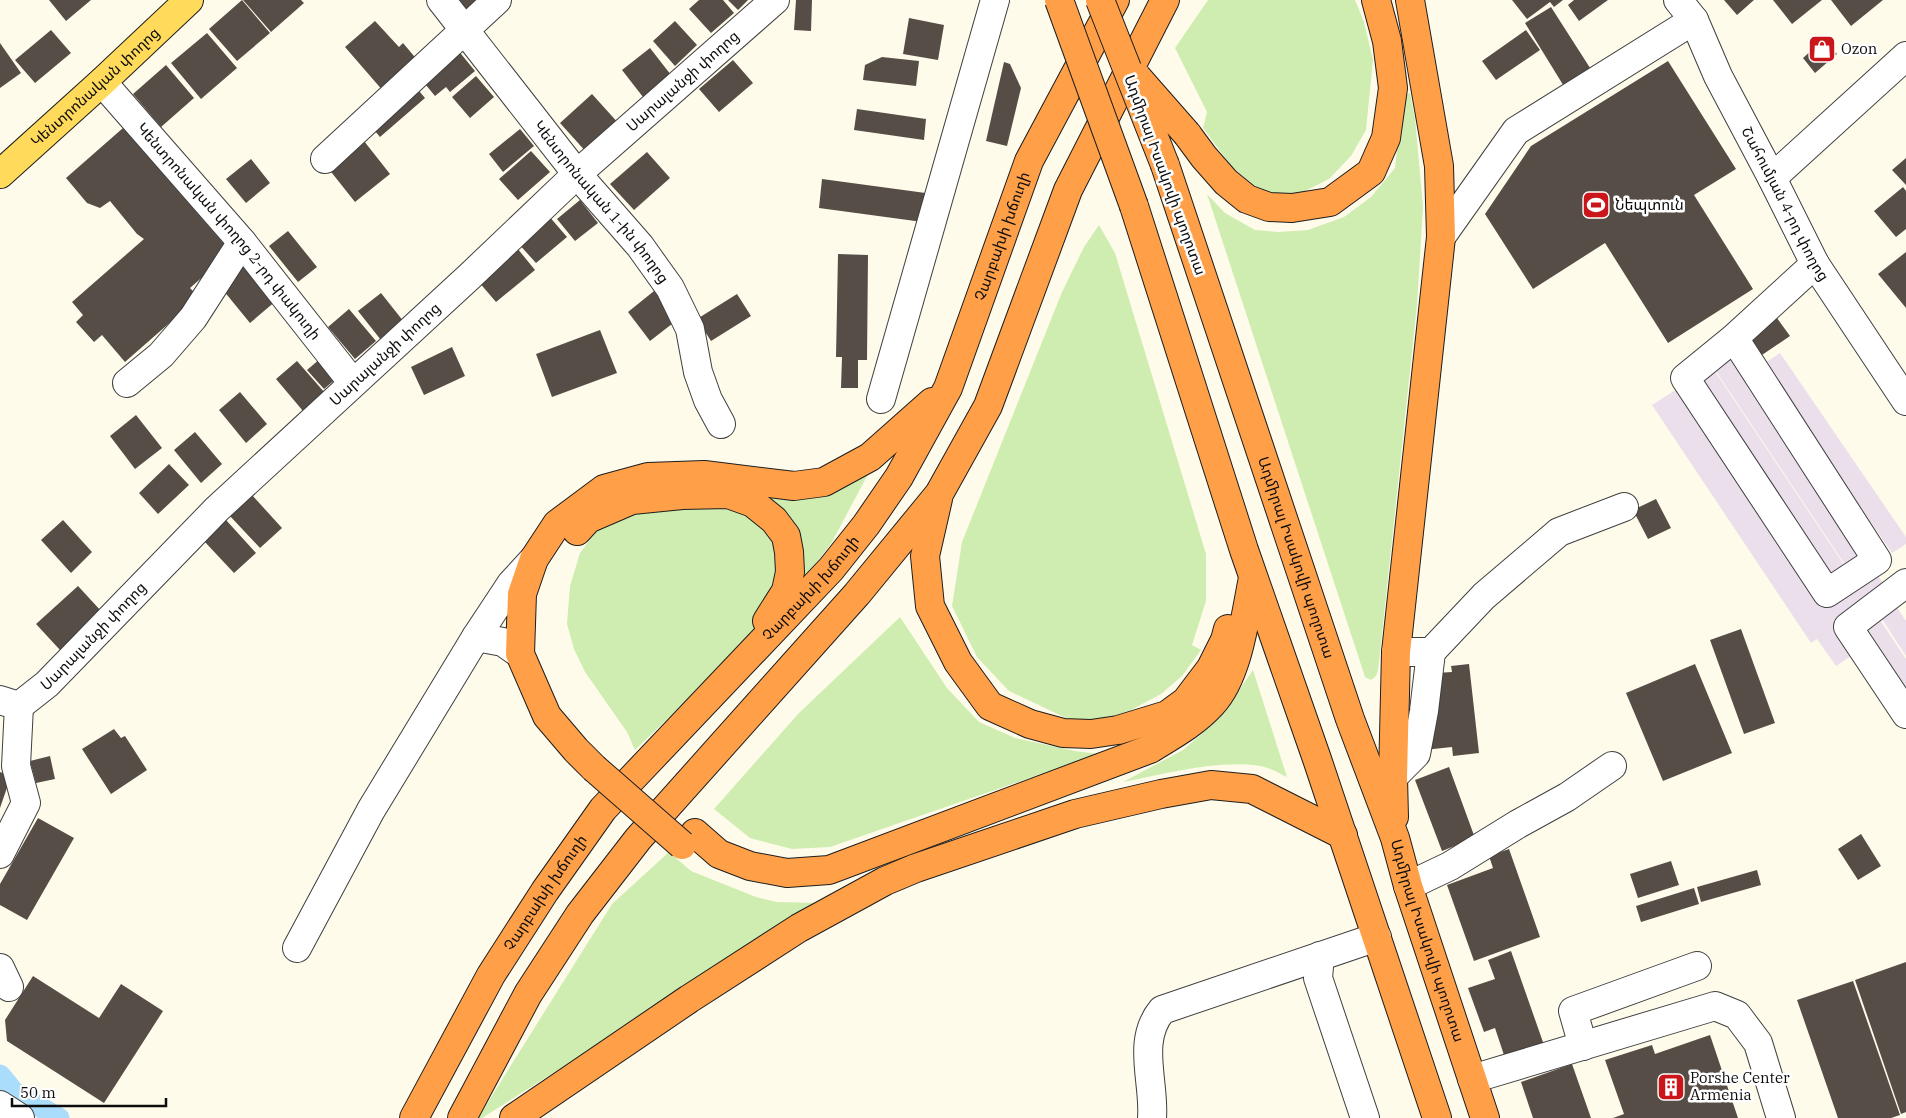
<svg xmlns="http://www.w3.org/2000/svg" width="1906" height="1118" font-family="'IBM Plex Serif','Noto Sans Armenian',serif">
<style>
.industrial{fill:#ebdfec}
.green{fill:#cfedb1}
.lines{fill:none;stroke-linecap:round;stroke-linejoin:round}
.canal{stroke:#aadcfc;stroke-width:21}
.building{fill:#564d47}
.minor-casing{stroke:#3f3f3f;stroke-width:30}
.major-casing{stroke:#1d1d1d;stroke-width:30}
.highway-casing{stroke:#1d1d1d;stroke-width:30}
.minor{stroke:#fff;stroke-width:28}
.major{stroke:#ffda5b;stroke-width:28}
.highway{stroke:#ffa049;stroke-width:28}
.highway-bridge-casing{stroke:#1d1d1d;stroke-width:30;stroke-linecap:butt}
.highway-bridge{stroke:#ffa049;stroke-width:28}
.labels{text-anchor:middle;stroke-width:5;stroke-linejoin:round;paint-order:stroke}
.poi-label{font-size:15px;fill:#0c0c0c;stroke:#fff;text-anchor:start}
.street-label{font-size:15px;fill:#0c0c0c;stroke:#fff}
</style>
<rect width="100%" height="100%" fill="#fffbeb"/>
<path class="industrial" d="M 1780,353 L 1906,537 L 1906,544 L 1892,553 L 1762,365 Z
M 1729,356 L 1865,558 L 1848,569 L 1713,367 Z
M 1712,367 L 1847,569 L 1830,581 L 1695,378 Z
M 1677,389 L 1824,608 L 1876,573 L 1888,590 L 1854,654 L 1836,666 L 1817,639 L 1811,643 L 1652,405 Z
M 1894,603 L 1906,621 L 1906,656 L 1878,613 Z
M 1876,614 L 1906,659 L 1906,694 L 1860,625 Z"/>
<path class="green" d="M 1208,0 L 1355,0 L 1364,22 L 1373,60 L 1366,130 L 1351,156 L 1329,179 L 1305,191 L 1282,197 L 1259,189 L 1232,167 L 1203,128 L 1207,112 L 1175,48 Z
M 1410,93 L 1415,118 L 1423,207 L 1417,305 L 1378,671 L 1376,676 L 1371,680 L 1365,677 L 1207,194 L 1225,213 L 1255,230 L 1278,232 L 1308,230 L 1344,217 L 1371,197 L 1395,168 L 1403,95 Z
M 1099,225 L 1115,253 L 1206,554 L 1206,601 L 1192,645 L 1201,650 L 1182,676 L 1161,694 L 1131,710 L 1098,721 L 1068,719 L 1009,691 L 977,657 L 952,606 L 962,542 L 1062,292 L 1084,247 Z
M 874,463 L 832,542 L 782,609 L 799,546 L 736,487 Z
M 723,499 L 753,514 L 781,552 L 777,592 L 757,633 L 635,750 L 627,732 L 585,672 L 574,649 L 567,624 L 570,586 L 580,553 L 600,526 L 630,508 Z
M 900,617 L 947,688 L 979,722 L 1015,738 L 1075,751 L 1099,754 L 830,847 L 792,849 L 750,838 L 714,809 L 798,714 Z
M 1253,670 L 1287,777 C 1277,772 1266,766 1254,765 C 1211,761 1166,774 1123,782 L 1183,750 L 1219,719 Z
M 669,852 L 691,871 L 756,897 L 777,902 L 821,903 L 482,1118 L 478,1118 L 612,904 Z"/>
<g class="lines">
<path class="canal" d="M 0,1075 L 14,1092 L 59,1118"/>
</g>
<path class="building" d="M 49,0 L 91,0 L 66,21 Z
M 242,0 L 270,33 L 237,61 L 209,29 Z
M 243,0 L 301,0 L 304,3 L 271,32 Z
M 459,0 L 478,0 L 467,10 Z
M 699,0 L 723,0 L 734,13 L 711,33 L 689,9 Z
M 728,0 L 748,0 L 738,10 Z
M 796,0 L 812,0 L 811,31 L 794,30 Z
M 1512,0 L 1563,0 L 1554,7 L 1550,2 L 1527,19 Z
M 1574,0 L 1608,0 L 1579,21 L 1568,5 Z
M 1724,0 L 1754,0 L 1737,15 Z
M 1773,0 L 1822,0 L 1792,24 Z
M 1831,0 L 1883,0 L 1851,26 Z
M 1551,7 L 1592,71 L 1565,88 L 1525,23 Z
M 909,18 L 944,25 L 938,60 L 903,54 Z
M 375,21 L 399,47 L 403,43 L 419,62 L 384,92 L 345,47 Z
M 675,21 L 697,45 L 675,66 L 653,41 Z
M 51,30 L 71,53 L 35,83 L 15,60 Z
M 1526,30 L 1540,50 L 1496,80 L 1482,61 Z
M 207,33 L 237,68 L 201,99 L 171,63 Z
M 1824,39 L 1837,54 L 1815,73 L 1803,58 Z
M 0,43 L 21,73 L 0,88 Z
M 650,48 L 671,75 L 643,97 L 622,70 Z
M 457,49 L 475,71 L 450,92 L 446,87 L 435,96 L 421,79 Z
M 882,57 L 919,61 L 916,86 L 863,80 L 865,65 Z
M 733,60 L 753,83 L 719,112 L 699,89 Z
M 1668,61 L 1736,169 L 1694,195 L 1753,289 L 1668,343 L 1605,243 L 1533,289 L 1485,214 L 1531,146 Z
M 1004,62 L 1010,64 L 1021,88 L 1007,146 L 986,141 Z
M 166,65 L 194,98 L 161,127 L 133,94 Z
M 476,76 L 494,97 L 470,118 L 452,97 Z
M 414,85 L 425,98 L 380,137 L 369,124 Z
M 592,94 L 620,125 L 588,154 L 560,123 Z
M 857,109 L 926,119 L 924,140 L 854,130 Z
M 123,128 L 231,252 L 190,288 L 199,297 L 125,362 L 102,335 L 94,342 L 76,322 L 83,315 L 72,302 L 144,239 L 137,234 L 110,201 L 100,208 L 87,203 L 66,178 Z
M 520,129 L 534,146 L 503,172 L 489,154 Z
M 364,141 L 390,174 L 355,202 L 328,168 Z
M 531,151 L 550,172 L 518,200 L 499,179 Z
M 647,152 L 670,178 L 634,210 L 610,184 Z
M 1906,158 L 1906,185 L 1892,170 Z
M 251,159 L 270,183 L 246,203 L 226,179 Z
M 822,179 L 933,194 L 930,223 L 819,208 Z
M 1903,187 L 1906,191 L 1906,229 L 1896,237 L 1874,211 Z
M 580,200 L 598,223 L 575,241 L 557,219 Z
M 548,215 L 567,237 L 536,263 L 517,242 Z
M 288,231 L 317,267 L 298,282 L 269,246 Z
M 517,248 L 535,270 L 496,302 L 478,281 Z
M 1906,252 L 1906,308 L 1878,274 Z
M 838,254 L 868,255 L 867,360 L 858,360 L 858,388 L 841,388 L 842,357 L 836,357 Z
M 242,259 L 277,300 L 250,323 L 223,290 Z
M 654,291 L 677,320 L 650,341 L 628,312 Z
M 381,293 L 404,322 L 381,340 L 358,311 Z
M 737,294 L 751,316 L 711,341 L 697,319 Z
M 349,309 L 376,341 L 355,359 L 328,327 Z
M 1777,318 L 1790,336 L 1759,357 L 1746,339 Z
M 600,330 L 617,373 L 552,397 L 536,354 Z
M 452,347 L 465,376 L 424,395 L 411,367 Z
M 321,358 L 338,377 L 324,389 L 307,370 Z
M 297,361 L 325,393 L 303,411 L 276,379 Z
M 240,392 L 267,424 L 246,443 L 219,410 Z
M 136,415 L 162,448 L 135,469 L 110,436 Z
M 195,432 L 222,464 L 201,483 L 174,450 Z
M 169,464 L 189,485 L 158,514 L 139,493 Z
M 252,495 L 282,528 L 260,548 L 230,516 Z
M 1656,499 L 1671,528 L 1648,539 L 1633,510 Z
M 63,520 L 92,552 L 71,573 L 41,540 Z
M 226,520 L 256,553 L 234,573 L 204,541 Z
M 78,586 L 102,612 L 60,650 L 36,624 Z
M 1741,629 L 1775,723 L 1744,734 L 1710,640 Z
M 1469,664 L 1479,753 L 1453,756 L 1452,747 L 1424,750 L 1436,673 L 1452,672 L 1451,666 Z
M 1695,664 L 1732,753 L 1663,781 L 1626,693 Z
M 114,729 L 121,738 L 125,736 L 147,770 L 111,794 L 82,749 Z
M 50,756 L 55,779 L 36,783 L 30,761 Z
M 1449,767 L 1475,838 L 1442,851 L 1415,780 Z
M 0,772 L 11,776 L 0,808 Z
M 38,818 L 74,838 L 27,920 L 0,905 L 0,884 Z
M 1861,834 L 1881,866 L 1858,880 L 1838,849 Z
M 1509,849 L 1540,937 L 1474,961 L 1447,885 L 1493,868 L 1489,856 Z
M 1671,861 L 1679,885 L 1638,898 L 1630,874 Z
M 1757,870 L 1761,885 L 1701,902 L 1697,887 Z
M 1694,888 L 1699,904 L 1641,922 L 1636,906 Z
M 1511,951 L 1544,1045 L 1505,1058 L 1495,1028 L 1484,1032 L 1468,988 L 1495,979 L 1488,960 Z
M 1906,962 L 1906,1112 L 1901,1114 L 1855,980 Z
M 33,976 L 99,1018 L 121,984 L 163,1011 L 104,1103 L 7,1041 L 5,1020 Z
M 1853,981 L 1900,1115 L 1891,1118 L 1838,1118 L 1797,1000 Z
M 1710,1035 L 1738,1118 L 1613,1118 L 1624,1114 L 1605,1060 L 1652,1045 L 1655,1054 Z
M 1572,1064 L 1591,1118 L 1533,1118 L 1521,1082 Z"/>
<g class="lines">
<g class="minor-casing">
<g id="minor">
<path id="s1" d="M 441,0 L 577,174 L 640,246 L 670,288 L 690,329 L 698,372 L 708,400 L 721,424"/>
<path id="s2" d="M 1678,0 L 1694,20 L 1718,76 L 1772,178 L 1815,264 L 1906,401"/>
<path id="s3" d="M 102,82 L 242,242 L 353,383"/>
<path d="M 325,159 L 497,0"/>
<path d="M 1772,178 L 1906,56"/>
<path d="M 1441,237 L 1516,131 L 1694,20"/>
<path d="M 1734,338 L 1877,560 L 1827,593 L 1685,378 L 1734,338 L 1815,264"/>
<path d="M 127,383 L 161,355 L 193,318 L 242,242"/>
<path d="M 881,399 L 995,0"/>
<path d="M 1906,583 L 1848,627 L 1906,714"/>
<path d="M 476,637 L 503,642 L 520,654"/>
<path d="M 1396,652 L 1431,652 L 1484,596 L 1559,532 L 1624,507"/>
<path id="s4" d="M 0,700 L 19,706 L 47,684 L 217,509 L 470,276 L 577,174 L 775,0"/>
<path d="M 1393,777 L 1416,754 L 1424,711 L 1431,652"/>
<path d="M 0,854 L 26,803 L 16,766 L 19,706"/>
<path d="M 1408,886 L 1450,866 L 1518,824 L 1567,797 L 1612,766"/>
<path d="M 297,948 L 371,810 L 476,637 L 511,584 L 534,559"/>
<path d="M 1320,956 L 1318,978 L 1365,1118"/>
<path d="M 0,968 L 9,987"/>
<path d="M 1583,1046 L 1573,1011 L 1697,966"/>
<path d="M 1472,1079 L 1715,1006 L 1737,1015 L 1758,1043 L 1781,1118"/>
<path d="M 0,1105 L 20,1118"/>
<path d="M 1152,1118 C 1155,1082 1136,1041 1162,1010 L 1377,937"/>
</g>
</g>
<g class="major-casing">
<g id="major">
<path id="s5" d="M 0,174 L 102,82 L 189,0"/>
</g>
</g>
<g class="highway-casing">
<g id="highway">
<path d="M 1187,134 L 1204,157 L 1226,182 L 1247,199 L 1269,207 L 1292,208 L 1330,202 L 1371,172 L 1386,138 L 1393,88 L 1387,41 L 1376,0"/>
<path id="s6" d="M 1165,165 L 1350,719 L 1395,838 L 1408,886 L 1485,1118"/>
<path d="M 1134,206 L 1244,550 L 1317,759 L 1437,1118"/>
<path d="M 938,499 L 925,556 L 930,606 L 958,662 L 990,706 L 1030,724 L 1063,733 L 1091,734 L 1118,730 L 1167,715 L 1186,701 L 1211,668 L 1225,640 L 1228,629"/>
<path d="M 577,531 L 588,519 L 632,500 L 682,495 L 728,494 L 753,503 L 774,520 L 786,536 L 789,552 L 790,572 L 786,591 L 767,621"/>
<path d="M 594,768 L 576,750 L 547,716 L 520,654 L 522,594 L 534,559 L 557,524 L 604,489 L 648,477 L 704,475 L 794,486 L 824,482 L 870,457 L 932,402"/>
<path d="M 1394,817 L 1393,777 L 1396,652 L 1441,237 L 1439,166 L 1410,0"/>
<path d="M 695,833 L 719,854 L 750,866 L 787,873 L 829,870 L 1150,749 C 1171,736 1195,723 1212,704 C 1239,675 1245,616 1253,578"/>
<path id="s7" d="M 414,1118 L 491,975 L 545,891 L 603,809 L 831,569 L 866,525 L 899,477 L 948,388 L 1029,161 L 1115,0"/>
<path d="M 462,1118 L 528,994 L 580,914 L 638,839 L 857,594 L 939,494 L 988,406 L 1068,190 L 1165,0"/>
<path d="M 514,1118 L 689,999 L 799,928 L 885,881 L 916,868 L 1075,814 L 1161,794 L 1211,785 L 1252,789 L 1343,835"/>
</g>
</g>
<use href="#minor" class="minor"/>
<use href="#major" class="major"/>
<use href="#highway" class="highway"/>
<g class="highway-bridge-casing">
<path id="highway-bridge" d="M 1059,0 L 1134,206
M 1100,0 L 1165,165
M 1137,77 L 1187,134
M 594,768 L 682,845"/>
</g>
<use href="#highway-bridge" class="highway-bridge"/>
</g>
<defs>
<g id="shop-square" transform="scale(1.4375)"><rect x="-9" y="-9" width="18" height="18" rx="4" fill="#ca161b" stroke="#fff"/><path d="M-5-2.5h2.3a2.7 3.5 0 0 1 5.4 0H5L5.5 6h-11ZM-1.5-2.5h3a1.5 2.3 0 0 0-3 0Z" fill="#fff"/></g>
<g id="stadium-square" transform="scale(1.4375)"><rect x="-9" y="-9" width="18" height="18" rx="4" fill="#ca161b" stroke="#fff"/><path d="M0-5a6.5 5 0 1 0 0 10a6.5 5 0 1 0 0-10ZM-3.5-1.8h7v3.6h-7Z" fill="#fff"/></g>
<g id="building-square" transform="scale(1.4375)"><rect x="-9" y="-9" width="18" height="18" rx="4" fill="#ca161b" stroke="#fff"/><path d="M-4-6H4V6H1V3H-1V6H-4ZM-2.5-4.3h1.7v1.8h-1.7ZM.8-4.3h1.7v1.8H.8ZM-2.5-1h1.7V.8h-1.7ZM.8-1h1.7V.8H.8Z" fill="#fff"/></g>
</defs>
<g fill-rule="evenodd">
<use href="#shop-square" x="1822" y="49"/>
<use href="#stadium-square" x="1596" y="205"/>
<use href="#building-square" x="1671" y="1087"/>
</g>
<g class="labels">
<g class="poi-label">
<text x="1841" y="54">Ozon</text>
<text x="1615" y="210">Նեպտուն</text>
<text x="1690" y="1083">Porshe Center<tspan x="1690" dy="17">Armenia</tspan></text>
</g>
<g class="street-label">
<text dy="5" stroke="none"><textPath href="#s4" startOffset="932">Սարալանջի փողոց</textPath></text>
<text dy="5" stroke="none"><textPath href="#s5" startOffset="129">Կենտրոնական փողոց</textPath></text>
<text transform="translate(1165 175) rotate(70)" y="5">Ադմիրալ Իսակովի պողոտա</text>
<text dy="5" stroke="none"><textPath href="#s1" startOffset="258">Կենտրոնական 1-ին փողոց</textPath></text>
<text dy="5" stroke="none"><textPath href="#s2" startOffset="231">Շահումյան 4-րդ փողոց</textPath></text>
<text dy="5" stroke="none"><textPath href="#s3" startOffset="196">Կենտրոնական փողոց 2-րդ փակուղի</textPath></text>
<text dy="5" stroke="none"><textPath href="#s7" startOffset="1071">Չարբախի խճուղի</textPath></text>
<text dy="5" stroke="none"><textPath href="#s4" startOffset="528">Սարալանջի փողոց</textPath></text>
<text dy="5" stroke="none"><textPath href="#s6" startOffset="414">Ադմիրալ Իսակովի պողոտա</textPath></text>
<text dy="5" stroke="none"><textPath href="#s7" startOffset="666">Չարբախի խճուղի</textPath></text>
<text dy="5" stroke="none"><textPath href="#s4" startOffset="122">Սարալանջի փողոց</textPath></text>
<text dy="5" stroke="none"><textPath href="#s7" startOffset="261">Չարբախի խճուղի</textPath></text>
<text dy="5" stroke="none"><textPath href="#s6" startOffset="819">Ադմիրալ Իսակովի պողոտա</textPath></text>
</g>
</g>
<path d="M12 1098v8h154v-8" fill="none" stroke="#0c0c0c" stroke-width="2.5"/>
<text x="20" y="1098" font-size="15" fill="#0c0c0c" stroke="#ffffff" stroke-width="4" paint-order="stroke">50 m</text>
</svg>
